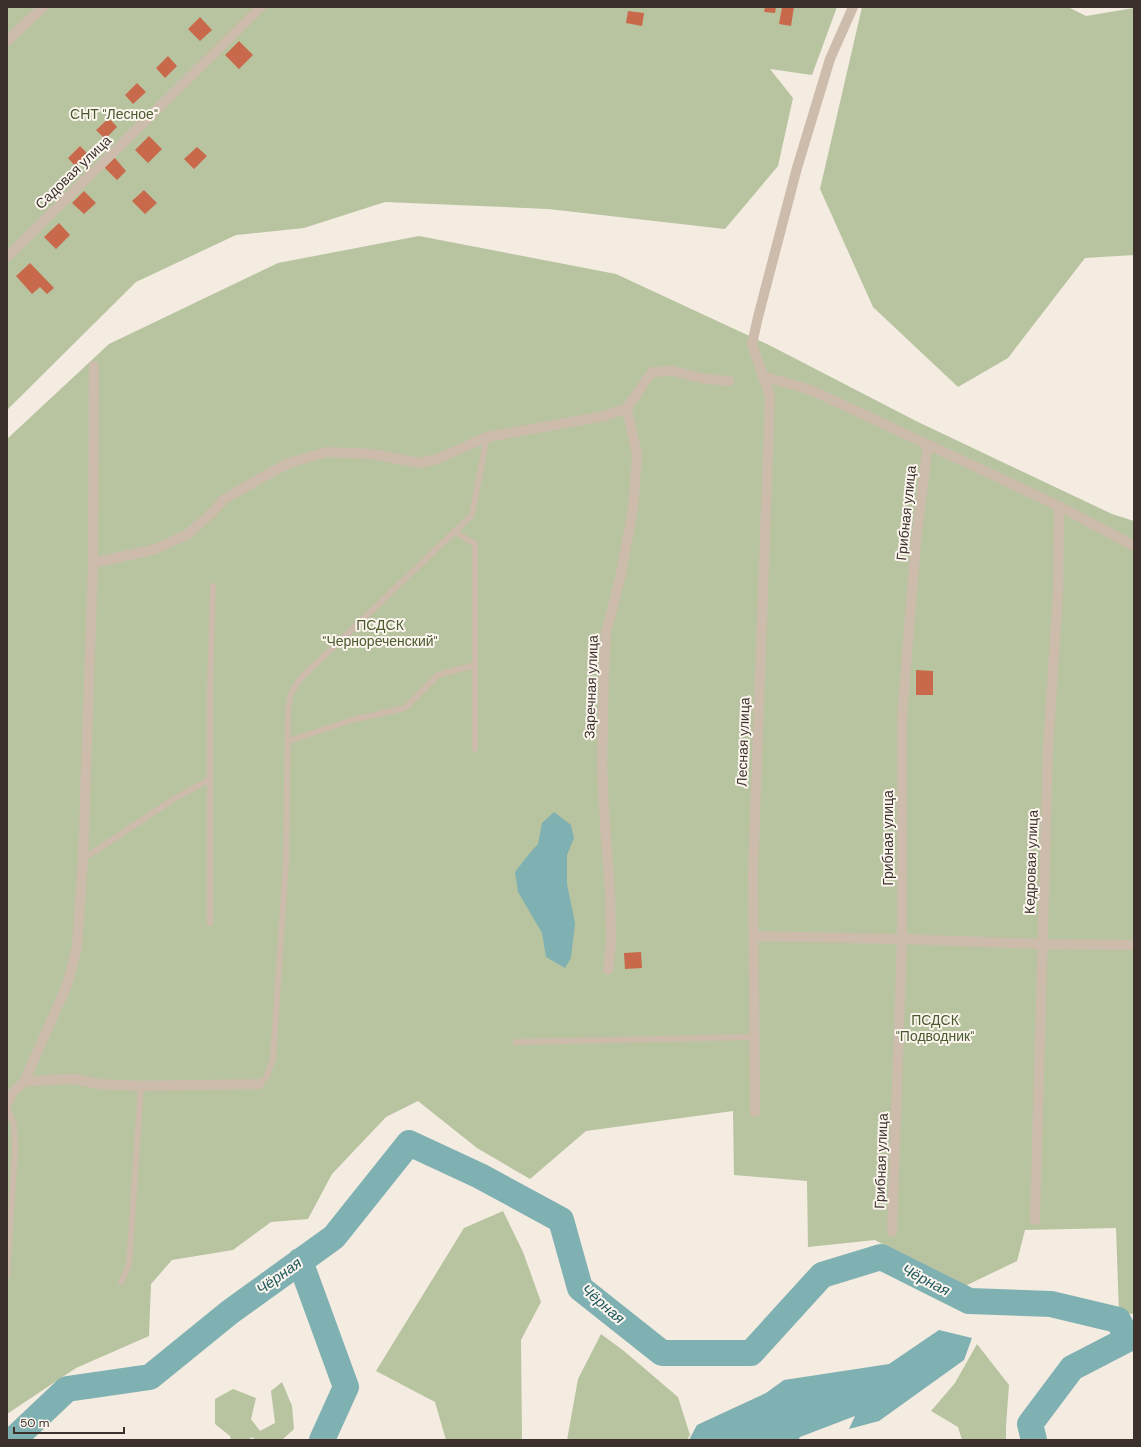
<svg xmlns="http://www.w3.org/2000/svg" width="1141" height="1447" font-family="'DM Sans',sans-serif">
<style>
.green{fill:#b8c4a0}
.water{fill:#7fb0b2}
.lines{fill:none;stroke-linecap:round;stroke-linejoin:round}
.river{stroke:#7fb0b2;stroke-width:26}
.building{fill:#c8694b}
.service{stroke:#cdbbac;stroke-width:6}
.minor{stroke:#cdbbac;stroke-width:10}
.labels{text-anchor:middle;stroke-width:4;stroke-linejoin:round;paint-order:stroke}
.park-label{font-size:14px;fill:#4a5a2e;stroke:#fbf5ee}
.street-label{font-size:14px;fill:#3b302b;stroke:#fbf5ee}
.water-label{font-size:15px;font-style:italic;fill:#1f5a5e;stroke:#fbf5ee}
</style>
<rect width="100%" height="100%" fill="#f4ebe1"/>
<path class="green" d="M 7,7 L 837,7 L 812,75 L 770,69 L 793,98 L 778,166 L 725,229 L 548,209 L 385,202 L 304,228 L 236,235 L 136,282 L 7,410 Z
M 862,7 L 1068,7 L 1086,16 L 1134,8 L 1134,255 L 1085,258 L 1008,358 L 958,387 L 873,307 L 820,189 Z
M 419,236 L 616,274 L 769,345 L 916,421 L 1112,514 L 1134,521 L 1134,1314 L 1119,1313 L 1116,1228 L 1025,1230 L 1017,1261 L 963,1287 L 875,1240 L 808,1247 L 807,1181 L 734,1175 L 733,1111 L 586,1131 L 530,1179 L 477,1148 L 418,1101 L 386,1117 L 332,1174 L 308,1219 L 271,1222 L 233,1250 L 172,1260 L 151,1284 L 149,1336 L 76,1368 L 7,1414 L 7,439 L 109,344 L 278,263 Z
M 503,1211 L 523,1252 L 541,1302 L 521,1340 L 522,1440 L 446,1440 L 435,1402 L 376,1371 L 464,1228 Z
M 601,1334 L 624,1351 L 678,1397 L 690,1435 L 687,1440 L 567,1440 L 578,1379 Z
M 977,1344 L 1009,1385 L 1006,1426 L 1006,1440 L 962,1440 L 958,1427 L 931,1411 L 955,1383 Z
M 282,1382 L 292,1406 L 294,1429 L 282,1440 L 257,1440 L 251,1437 L 250,1440 L 231,1440 L 230,1436 L 215,1424 L 215,1399 L 233,1389 L 256,1398 L 251,1419 L 260,1431 L 275,1423 L 271,1391 Z"/>
<path class="water" d="M 554,812 L 571,825 L 574,838 L 567,855 L 567,884 L 575,923 L 571,958 L 565,968 L 546,957 L 542,933 L 518,892 L 515,872 L 529,854 L 538,844 L 542,823 Z
M 939,1330 L 972,1338 L 964,1360 L 879,1421 L 849,1429 L 855,1416 L 800,1437 L 798,1440 L 689,1440 L 697,1425 L 766,1393 L 784,1380 L 889,1364 Z"/>
<g class="lines">
<path class="river" d="M 300,1261 L 346,1387 L 322,1440
M 13,1440 L 67,1389 L 150,1377 L 230,1312 L 334,1237 L 409,1143 L 480,1176 L 561,1220 L 580,1288 L 662,1353 L 751,1353 L 822,1275 L 881,1257 L 969,1301 L 1051,1304 L 1118,1320 L 1128,1339 L 1072,1368 L 1030,1424 L 1034,1440"/>
</g>
<path class="building" d="M 765,7 L 776,7 L 775,13 L 764,12 Z
M 782,7 L 794,7 L 791,26 L 779,24 Z
M 628,11 L 644,13 L 642,26 L 626,23 Z
M 200,17 L 212,30 L 200,41 L 188,29 Z
M 239,41 L 253,55 L 239,69 L 225,55 Z
M 168,56 L 177,66 L 165,78 L 156,68 Z
M 137,83 L 146,92 L 133,104 L 125,95 Z
M 109,118 L 117,127 L 105,139 L 96,130 Z
M 149,136 L 162,149 L 148,163 L 135,150 Z
M 80,146 L 88,154 L 76,167 L 68,158 Z
M 197,147 L 207,156 L 194,169 L 184,159 Z
M 114,157 L 126,171 L 117,180 L 104,167 Z
M 144,190 L 157,203 L 145,214 L 132,201 Z
M 84,191 L 96,203 L 84,214 L 72,203 Z
M 59,223 L 70,235 L 56,249 L 44,237 Z
M 30,263 L 54,288 L 47,294 L 40,287 L 32,294 L 16,276 Z
M 916,670 L 933,671 L 933,695 L 916,695 Z
M 641,952 L 642,968 L 625,969 L 624,953 Z"/>
<g class="lines">
<path class="service" d="M 454,531 L 475,544 L 475,749
M 288,741 L 352,720 L 405,708 L 438,675 L 475,665
M 83,859 L 174,799 L 210,779
M 210,923 L 210,685 L 213,586
M 516,1042 L 755,1037
M 259,1084 L 267,1076 L 273,1059 L 286,862 L 288,709 L 291,693 L 301,678 L 472,515 L 487,437
M 7,1108 L 14,1124 L 15,1150 L 7,1276
M 121,1282 L 129,1265 L 141,1086"/>
<path class="minor" d="M 7,41 L 43,7
M 7,257 L 261,7
M 762,376 L 811,390 L 1059,506 L 1134,546
M 93,563 L 156,549 L 188,534 L 213,512 L 223,500 L 261,478 L 289,463 L 327,452 L 372,454 L 419,463 L 437,459 L 487,437 L 605,416 L 627,408 L 652,372 L 672,371 L 705,379 L 729,381
M 754,936 L 902,939 L 1042,944 L 1134,945
M 608,970 L 611,942 L 610,892 L 604,810 L 602,765 L 604,669 L 606,633 L 620,579 L 633,509 L 637,455 L 627,408
M 24,1082 L 67,985 L 77,947 L 83,859 L 93,563 L 94,366
M 7,1104 L 14,1091 L 24,1082 L 47,1080 L 74,1079 L 99,1084 L 141,1086 L 259,1084
M 755,1112 L 753,872 L 770,396 L 752,344 L 758,317 L 797,168 L 830,59 L 853,7
M 1035,1220 L 1048,747 L 1058,593 L 1059,506
M 892,1232 L 902,939 L 902,718 L 916,541 L 928,444"/>
</g>
<g class="labels">
<g class="park-label">
<text x="114" y="119">СНТ "Лесное"</text>
<text x="380" y="630">ПСДСК<tspan x="380" dy="16">"Чернореченский"</tspan></text>
<text x="935" y="1025">ПСДСК<tspan x="935" dy="16">"Подводник"</tspan></text>
</g>
<g class="street-label">
<text transform="translate(73 172) rotate(-44)" y="5">Садовая улица</text>
<text transform="translate(906 513) rotate(-84)" y="5">Грибная улица</text>
<text transform="translate(591 687) rotate(-88)" y="5">Заречная улица</text>
<text transform="translate(743 742) rotate(-88)" y="5">Лесная улица</text>
<text transform="translate(888 838) rotate(-90)" y="5">Грибная улица</text>
<text transform="translate(1031 862) rotate(-88)" y="5">Кедровая улица</text>
<text transform="translate(881 1161) rotate(-88)" y="5">Грибная улица</text>
</g>
<g class="water-label">
<text transform="translate(279 1276) rotate(-36)" y="5">Чёрная</text>
<text transform="translate(926 1280) rotate(27)" y="5">Чёрная</text>
<text transform="translate(603 1304) rotate(41)" y="5">Чёрная</text>
</g>
</g>
<rect width="1141" height="1447" fill="none" stroke="#3b302b" stroke-width="16"/>
<path d="M14 1427v6h110v-6" fill="none" stroke="#3b302b" stroke-width="2"/>
<text x="20" y="1427" font-size="12" fill="#3b302b" stroke="#fbf5ee" stroke-width="3" paint-order="stroke">50 m</text>
</svg>
